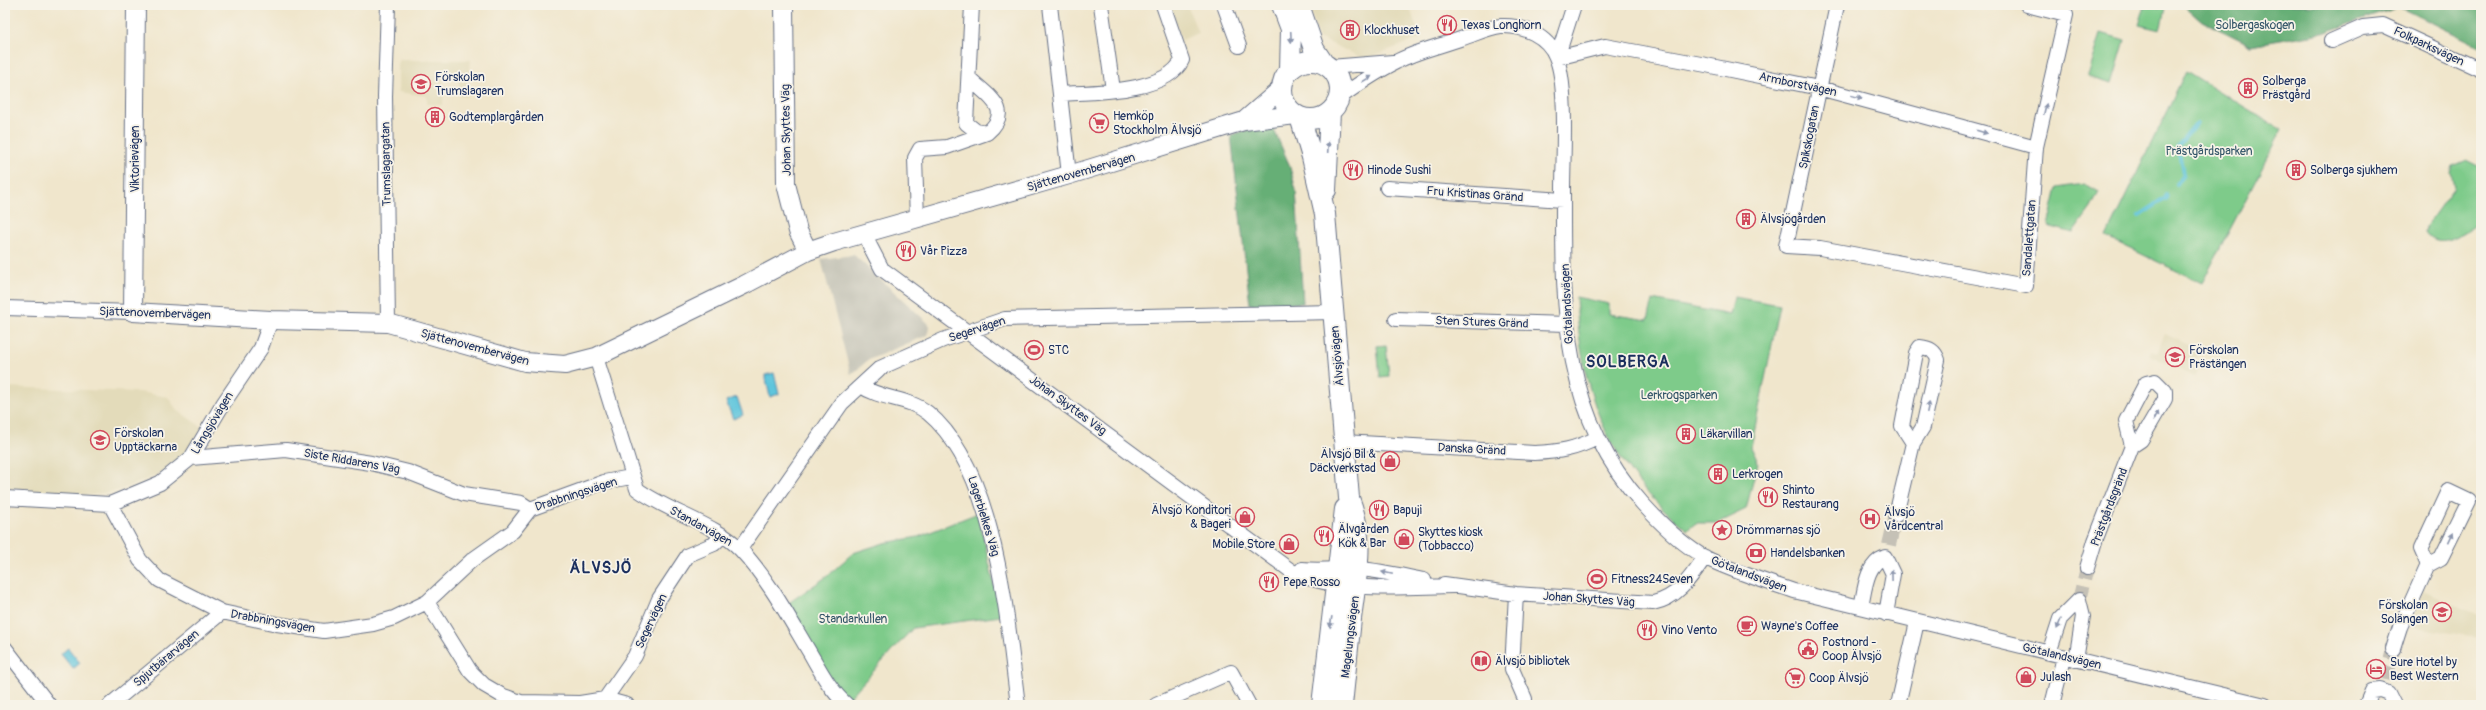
<svg xmlns="http://www.w3.org/2000/svg" width="2486" height="710" font-family="Pangolin,sans-serif">
<style>
.built{fill:#e3dbba}
.industrial{fill:#c6c5b8}
.green{fill:#7ecb8a;stroke:#4c7d74}
.forest{fill:#66af76;stroke:#406f6a}
.water{fill:#5ec5dc;stroke:#3c7a9d}
.lines{fill:none;stroke-linecap:round;stroke-linejoin:round}
.stream{stroke:#5ec5dc;stroke-width:4}
.minor-tunnel{stroke:#c5c1b6;stroke-width:14;stroke-dasharray:14 7;stroke-linecap:butt}
.minor-casing{stroke:#666f84;stroke-width:16}
.tertiary-casing{stroke:#666f84;stroke-width:20}
.secondary-casing{stroke:#666f84;stroke-width:22}
.minor{stroke:#fff;stroke-width:14}
.tertiary{stroke:#fff;stroke-width:18}
.secondary{stroke:#fff;stroke-width:20}
.oneway{fill:#8d97ae}
.labels{text-anchor:middle;stroke-width:3.5;stroke-linejoin:round;paint-order:stroke}
.poi-label{font-size:12px;fill:#1b2f5e;stroke:#f7f3e8;text-anchor:start}
.park-label{font-size:12px;fill:#345669;stroke:#f7f3e8}
.street-label{font-size:12px;fill:#1b2f5e;stroke:#f7f3e8}
.district-label{font-size:16px;font-weight:bold;letter-spacing:1px;fill:#1b2f5e;stroke:#f7f3e8}
</style>
<rect width="100%" height="100%" fill="#f7f3e8"/>
<filter id="ink" filterUnits="userSpaceOnUse"><feTurbulence type="fractalNoise" baseFrequency=".025" numOctaves="2"/><feDisplacementMap in="SourceGraphic" scale="8" xChannelSelector="R" yChannelSelector="G"/><feConvolveMatrix kernelMatrix="1 2 1 2 8 2 1 2 1" color-interpolation-filters="sRGB"/></filter>
<filter id="wash" filterUnits="userSpaceOnUse"><feTurbulence type="fractalNoise" baseFrequency=".012" numOctaves="4" result="noise"/><feDisplacementMap in="SourceGraphic" scale="16" xChannelSelector="R" yChannelSelector="G"/><feGaussianBlur stdDeviation="0.9" result="paint"/><feColorMatrix in="noise" values="0 0 0 0 0 0 0 0 0 0 0 0 0 0 0 0 0 1.4 0 .05"/><feComposite in="paint" operator="in"/></filter>
<g filter="url(#wash)">
<rect width="100%" height="100%" fill="#f0e6cc"/>
<path class="built" d="M 1179,5 L 1187,5 L 1198,33 L 1182,40 L 1171,8 Z
M 1309,5 L 1409,5 L 1420,38 L 1365,59 L 1319,38 Z
M 398,60 L 471,60 L 467,97 L 459,96 L 459,75 L 444,77 L 443,105 L 427,104 L 427,96 L 398,92 Z
M 2165,334 L 2199,350 L 2191,367 L 2198,371 L 2195,376 L 2149,355 L 2151,350 L 2157,352 Z
M 5,387 L 140,392 L 168,397 L 177,410 L 203,428 L 186,452 L 171,465 L 155,476 L 120,490 L 92,495 L 5,488 Z
M 2423,591 L 2481,617 L 2481,638 L 2410,626 Z"/>
<path class="industrial" d="M 854,255 L 929,324 L 928,335 L 868,360 L 851,375 L 821,259 Z"/>
<path class="green" d="M 2145,5 L 2165,8 L 2160,30 L 2139,25 Z
M 2101,33 L 2125,40 L 2112,84 L 2088,77 Z
M 2186,71 L 2282,130 L 2202,283 L 2106,237 Z
M 2467,160 L 2481,167 L 2481,221 C 2466,232 2438,252 2425,232 L 2427,225 L 2454,187 L 2451,173 L 2453,166 Z
M 2085,184 L 2099,192 L 2091,208 L 2073,233 L 2048,226 L 2057,188 Z
M 1576,297 L 1609,304 L 1609,314 L 1648,320 L 1653,300 L 1730,315 L 1734,297 L 1780,305 L 1751,447 L 1758,462 L 1746,509 L 1717,523 L 1696,523 L 1687,530 C 1608,465 1581,397 1576,297 Z
M 1386,345 L 1389,376 L 1380,377 L 1377,346 Z
M 978,513 L 1001,616 L 913,628 L 848,699 L 834,686 L 787,604 L 826,577 L 853,553 L 884,543 L 918,537 Z"/>
<path class="forest" d="M 2184,5 L 2481,5 L 2481,47 L 2400,7 L 2322,33 L 2251,45 L 2202,21 Z
M 1271,123 L 1289,164 L 1296,190 L 1303,303 L 1250,305 L 1231,135 Z"/>
<path class="water" d="M 774,373 L 779,394 L 770,397 L 765,375 Z
M 737,397 L 743,415 L 733,419 L 726,401 Z
M 68,648 L 80,663 L 73,669 L 61,654 Z"/>
<g class="lines">
<path class="stream" d="M 2177,184 L 2183,174 L 2178,146 L 2197,123
M 2139,216 L 2166,198 L 2166,195"/>
</g>
</g>
<g filter="url(#ink)">
<g class="lines">
<path class="minor-tunnel" d="M 1889,545 L 1896,515
M 2079,600 L 2087,568
M 2386,680 L 2393,649"/>
<g class="minor-casing">
<path id="minor" d="M 388,5 L 385,96 L 388,323
M 1050,5 L 1069,175
M 1101,5 L 1113,90
M 1224,5 L 1239,46
M 1837,5 L 1786,246 L 1820,248 L 2026,286 L 2036,147 L 2066,15 L 2027,5
M 2331,41 L 2363,27 L 2383,25 L 2481,70
M 1557,58 L 1605,46 L 1706,65 L 1819,88 L 2036,147
M 1557,58 L 1574,5
M 1330,67 L 1393,62
M 969,78 C 987,96 1015,109 987,133 L 976,131 L 966,123 L 972,5
M 1060,94 C 1092,92 1167,93 1182,60 L 1163,5
M 1339,98 C 1357,85 1376,72 1396,62 C 1416,51 1441,46 1463,38 C 1475,34 1489,27 1501,26 C 1523,25 1548,36 1556,57 C 1568,85 1563,157 1563,190 C 1563,305 1560,412 1642,503 C 1660,523 1682,545 1706,558 C 1734,572 1765,581 1794,591 L 2265,705
M 1387,188 L 1563,200
M 917,220 L 915,158 L 920,149 L 947,147 L 987,133
M 866,234 L 870,246 L 882,269 L 1294,573 C 1343,593 1401,587 1453,586
M 5,308 L 133,312
M 1396,319 L 1567,324
M 596,357 L 637,489 C 666,511 718,525 741,550 C 769,580 789,618 810,653 C 821,672 830,690 847,705
M 861,386 C 882,400 908,397 928,413 C 997,470 1007,621 1018,705
M 1344,442 L 1534,453 C 1559,452 1576,449 1597,438
M 191,458 L 286,450 L 371,463 L 408,472 L 464,494 L 521,503 L 530,509
M 5,498 L 110,504 L 160,483 L 191,458 L 223,404 L 261,348 L 271,320
M 110,504 L 140,560 L 159,580 L 222,612 L 277,624 L 324,631 L 373,624 L 394,618 L 427,602 L 472,560 L 513,531 L 530,509 L 604,482 L 631,477
M 1896,515 L 1913,443 L 1923,427 L 1938,360 C 1935,351 1930,348 1920,347 L 1916,353 L 1902,426 L 1913,443
M 740,549 L 842,403 L 880,368 L 943,340 L 1005,319 L 1333,312
M 2087,568 L 2095,541 L 2132,446 L 2126,421 L 2146,383 L 2155,381 L 2165,391 L 2165,399 L 2141,440 L 2132,446
M 1302,569 C 1322,571 1340,568 1360,569 C 1382,571 1403,576 1424,580
M 1444,584 L 1516,594 L 1653,603 C 1678,598 1691,577 1705,557
M 1516,594 L 1512,669 L 1525,699
M 427,602 L 470,671 L 484,685 L 501,695 L 521,702 L 580,703 L 605,699 L 627,705
M 1861,607 C 1865,589 1866,564 1885,557 L 1893,574 L 1886,614
M 5,648 L 49,705
M 2393,649 L 2400,627 L 2428,565 L 2441,558 L 2469,501 L 2448,491 L 2421,549 L 2428,565
M 2049,653 L 2060,619 L 2079,600 L 2083,616 L 2076,660
M 605,699 L 635,656 L 659,599 L 688,555 L 714,544 L 722,536
M 110,705 L 222,612
M 1156,705 L 1231,672 L 1249,705
M 1898,705 L 1917,622
M 2052,705 L 2064,657
M 2366,705 L 2372,691 L 2380,690 L 2388,693 L 2394,705"/>
</g>
<g class="tertiary-casing">
<path id="tertiary" d="M 136,5 L 133,312 L 271,320 L 388,323 L 525,362 L 565,365 L 596,357 L 744,285 L 808,251 L 834,242 L 1069,175 L 1244,121 L 1296,115
M 784,5 L 786,184 L 798,231 L 808,251
M 1244,121 L 1282,88"/>
</g>
<g class="secondary-casing">
<path id="secondary" d="M 1282,5 L 1291,29 L 1290,70
M 1299,5 L 1314,49 L 1324,64
M1282 90a29 29 0 1 1 58 0a29 29 0 1 1-58 0Z
M 1300,117 L 1312,157 L 1325,214 L 1349,498 C 1366,542 1356,575 1351,619 C 1348,648 1345,676 1342,705
M 1326,190 L 1330,112
M 1322,705 L 1345,509"/>
</g>
<use href="#minor" class="minor"/>
<use href="#tertiary" class="tertiary"/>
<use href="#secondary" class="secondary"/>
</g>
<defs><path id="oneway-solid" d="M-6-.8H1V-3.2L6.5 0L1 3.2V.8H-6Z"/></defs>
<g class="oneway">
<use href="#oneway-solid" transform="translate(1291 37) rotate(87)"/>
<use href="#oneway-solid" transform="translate(1367 79) rotate(-31)"/>
<use href="#oneway-solid" transform="translate(1857 97) rotate(14)"/>
<use href="#oneway-solid" transform="translate(2045 109) rotate(-77)"/>
<use href="#oneway-solid" transform="translate(1982 132) rotate(16)"/>
<use href="#oneway-solid" transform="translate(1328 147) rotate(-87)"/>
<use href="#oneway-solid" transform="translate(1928 407) rotate(-78)"/>
<use href="#oneway-solid" transform="translate(2156 416) rotate(-63)"/>
<use href="#oneway-solid" transform="translate(2451 537) rotate(-65)"/>
<use href="#oneway-solid" transform="translate(1387 573) rotate(-168)"/>
<use href="#oneway-solid" transform="translate(1892 575) rotate(-91)"/>
<use href="#oneway-solid" transform="translate(1331 622) rotate(99)"/>
<use href="#oneway-solid" transform="translate(2059 624) rotate(112)"/>
</g>
</g>
<defs>
<g id="restaurant-ring" transform="scale(1)"><circle r="9.5" fill="#f7f3e8" stroke="#d1495b" stroke-width="1.5"/><path d="M-5-6h1v4h1v-4h1v4h1v-4h1v5L-1.5 .5V6h-2V.5L-5-1ZM5-6V6H3V1.5H1.5Q1.5-4 5-6Z" fill="#d1495b"/></g>
<g id="building-ring" transform="scale(1)"><circle r="9.5" fill="#f7f3e8" stroke="#d1495b" stroke-width="1.5"/><path d="M-4-6H4V6H1V3H-1V6H-4ZM-2.5-4.3h1.7v1.8h-1.7ZM.8-4.3h1.7v1.8H.8ZM-2.5-1h1.7V.8h-1.7ZM.8-1h1.7V.8H.8Z" fill="#d1495b"/></g>
<g id="school-ring" transform="scale(1)"><circle r="9.5" fill="#f7f3e8" stroke="#d1495b" stroke-width="1.5"/><path d="M0-5L7-2L0 1L-7-2ZM-4 1L0 2.5L4 1V4Q0 6-4 4Z" fill="#d1495b"/></g>
<g id="supermarket-ring" transform="scale(1)"><circle r="9.5" fill="#f7f3e8" stroke="#d1495b" stroke-width="1.5"/><path d="M-6-5.5h2.5l.6 2H6L4.5 2H-2.5L-4.4-4H-6ZM-1.5 3.2a1.3 1.3 0 1 0 .1 0ZM3 3.2a1.3 1.3 0 1 0 .1 0Z" fill="#d1495b"/></g>
<g id="stadium-ring" transform="scale(1)"><circle r="9.5" fill="#f7f3e8" stroke="#d1495b" stroke-width="1.5"/><path d="M0-5a6.5 5 0 1 0 0 10a6.5 5 0 1 0 0-10ZM-3.5-1.8h7v3.6h-7Z" fill="#d1495b"/></g>
<g id="shop-ring" transform="scale(1)"><circle r="9.5" fill="#f7f3e8" stroke="#d1495b" stroke-width="1.5"/><path d="M-5-2.5h2.3a2.7 3.5 0 0 1 5.4 0H5L5.5 6h-11ZM-1.5-2.5h3a1.5 2.3 0 0 0-3 0Z" fill="#d1495b"/></g>
<g id="hospital-ring" transform="scale(1)"><circle r="9.5" fill="#f7f3e8" stroke="#d1495b" stroke-width="1.5"/><path d="M-5-5h3v3.5h4V-5h3V5h-3V1.5h-4V5h-3Z" fill="#d1495b"/></g>
<g id="sight-ring" transform="scale(1)"><circle r="9.5" fill="#f7f3e8" stroke="#d1495b" stroke-width="1.5"/><path d="M0-6L1.8-2.2L6-1.7L2.9 1.2L3.7 5.4L0 3.3L-3.7 5.4L-2.9 1.2L-6-1.7L-1.8-2.2Z" fill="#d1495b"/></g>
<g id="bank-ring" transform="scale(1)"><circle r="9.5" fill="#f7f3e8" stroke="#d1495b" stroke-width="1.5"/><path d="M-6-4H6V4H-6ZM0-2.3a2.3 2.3 0 1 0 0 4.6a2.3 2.3 0 1 0 0-4.6Z" fill="#d1495b"/></g>
<g id="cafe-ring" transform="scale(1)"><circle r="9.5" fill="#f7f3e8" stroke="#d1495b" stroke-width="1.5"/><path d="M-5.5-4.5H6V0H3Q3 3.5 0 3.5H-2.5Q-5.5 3.5-5.5 0ZM3-3.2v2h1.7v-2ZM-6 4.5H4V6H-6Z" fill="#d1495b"/></g>
<g id="civic-ring" transform="scale(1)"><circle r="9.5" fill="#f7f3e8" stroke="#d1495b" stroke-width="1.5"/><path d="M-.6-6.5H3V-4.5H.6V-3L4-1V1h2V6H-6V1h2V-1L-.6-3ZM-1.2 2.5V6h2.4V2.5Z" fill="#d1495b"/></g>
<g id="library-ring" transform="scale(1)"><circle r="9.5" fill="#f7f3e8" stroke="#d1495b" stroke-width="1.5"/><path d="M-6-4Q-3-5.5-.7-3.5V5Q-3 3-6 4ZM6-4Q3-5.5 .7-3.5V5Q3 3 6 4Z" fill="#d1495b"/></g>
<g id="hotel-ring" transform="scale(1)"><circle r="9.5" fill="#f7f3e8" stroke="#d1495b" stroke-width="1.5"/><path d="M-6-4.5h1.5V1H6V5H4.5V3h-9V5H-6ZM-4 0a1.8 1.8 0 1 1 3.6 0ZM.5 0V-2.5h3Q6-2.5 6 0Z" fill="#d1495b"/></g>
</defs>
<g fill-rule="evenodd">
<use href="#restaurant-ring" x="1447" y="25"/>
<use href="#building-ring" x="1350" y="30"/>
<use href="#school-ring" x="421" y="84"/>
<use href="#building-ring" x="2248" y="88"/>
<use href="#building-ring" x="435" y="117"/>
<use href="#supermarket-ring" x="1099" y="123"/>
<use href="#restaurant-ring" x="1353" y="170"/>
<use href="#building-ring" x="2296" y="170"/>
<use href="#building-ring" x="1746" y="219"/>
<use href="#restaurant-ring" x="906" y="251"/>
<use href="#stadium-ring" x="1034" y="350"/>
<use href="#school-ring" x="2175" y="357"/>
<use href="#building-ring" x="1686" y="434"/>
<use href="#school-ring" x="100" y="440"/>
<use href="#shop-ring" x="1390" y="461"/>
<use href="#building-ring" x="1718" y="474"/>
<use href="#restaurant-ring" x="1768" y="497"/>
<use href="#restaurant-ring" x="1379" y="510"/>
<use href="#shop-ring" x="1245" y="517"/>
<use href="#hospital-ring" x="1870" y="519"/>
<use href="#sight-ring" x="1722" y="530"/>
<use href="#restaurant-ring" x="1324" y="536"/>
<use href="#shop-ring" x="1404" y="539"/>
<use href="#shop-ring" x="1289" y="544"/>
<use href="#bank-ring" x="1756" y="553"/>
<use href="#stadium-ring" x="1597" y="579"/>
<use href="#restaurant-ring" x="1269" y="582"/>
<use href="#school-ring" x="2442" y="612"/>
<use href="#cafe-ring" x="1747" y="626"/>
<use href="#restaurant-ring" x="1647" y="630"/>
<use href="#civic-ring" x="1808" y="649"/>
<use href="#library-ring" x="1481" y="661"/>
<use href="#hotel-ring" x="2376" y="669"/>
<use href="#shop-ring" x="2026" y="677"/>
<use href="#supermarket-ring" x="1795" y="678"/>
</g>
<g class="labels">
<g class="poi-label">
<text x="1461" y="29">Texas Longhorn</text>
<text x="1364" y="34">Klockhuset</text>
<text x="435" y="81">Förskolan<tspan x="435" dy="14">Trumslagaren</tspan></text>
<text x="2262" y="85">Solberga<tspan x="2262" dy="14">Prästgård</tspan></text>
<text x="1113" y="120">Hemköp<tspan x="1113" dy="14">Stockholm Älvsjö</tspan></text>
<text x="449" y="121">Godtemplargården</text>
<text x="1367" y="174">Hinode Sushi</text>
<text x="2310" y="174">Solberga sjukhem</text>
<text x="1760" y="223">Älvsjögården</text>
<text x="920" y="255">Vår Pizza</text>
<text x="1048" y="354">STC</text>
<text x="2189" y="354">Förskolan<tspan x="2189" dy="14">Prästängen</tspan></text>
<text x="114" y="437">Förskolan<tspan x="114" dy="14">Upptäckarna</tspan></text>
<text x="1700" y="438">Läkarvillan</text>
<text x="1376" y="458" text-anchor="end">Älvsjö Bil &amp;<tspan x="1376" dy="14">Däckverkstad</tspan></text>
<text x="1732" y="478">Lerkrogen</text>
<text x="1782" y="494">Shinto<tspan x="1782" dy="14">Restaurang</tspan></text>
<text x="1231" y="514" text-anchor="end">Älvsjö Konditori<tspan x="1231" dy="14">&amp; Bageri</tspan></text>
<text x="1393" y="514">Bapuji</text>
<text x="1884" y="516">Älvsjö<tspan x="1884" dy="14">Vårdcentral</tspan></text>
<text x="1338" y="533">Älvgården<tspan x="1338" dy="14">Kök &amp; Bar</tspan></text>
<text x="1736" y="534">Drömmarnas sjö</text>
<text x="1418" y="536">Skyttes kiosk<tspan x="1418" dy="14">(Tobbacco)</tspan></text>
<text x="1275" y="548" text-anchor="end">Mobile Store</text>
<text x="1770" y="557">Handelsbanken</text>
<text x="1611" y="583">Fitness24Seven</text>
<text x="1283" y="586">Pepe Rosso</text>
<text x="2428" y="609" text-anchor="end">Förskolan<tspan x="2428" dy="14">Solängen</tspan></text>
<text x="1761" y="630">Wayne's Coffee</text>
<text x="1661" y="634">Vino Vento</text>
<text x="1822" y="646">Postnord -<tspan x="1822" dy="14">Coop Älvsjö</tspan></text>
<text x="1495" y="665">Älvsjö bibliotek</text>
<text x="2390" y="666">Sure Hotel by<tspan x="2390" dy="14">Best Western</tspan></text>
<text x="2040" y="681">Julash</text>
<text x="1809" y="682">Coop Älvsjö</text>
</g>
<g class="park-label">
<text x="2255" y="29">Solbergaskogen</text>
<text x="2209" y="155">Prästgårdsparken</text>
<text x="1679" y="399">Lerkrogsparken</text>
<text x="853" y="623">Standarkullen</text>
</g>
<g class="street-label">
<text transform="translate(2429 46) rotate(25)" y="4">Folkparksvägen</text>
<text transform="translate(1798 84) rotate(12)" y="4">Armborstvägen</text>
<text transform="translate(786 130) rotate(-91)" y="4">Johan Skyttes Väg</text>
<text transform="translate(1809 137) rotate(-79)" y="4">Spikskogatan</text>
<text transform="translate(135 159) rotate(-90)" y="4">Viktoriavägen</text>
<text transform="translate(386 164) rotate(-91)" y="4">Trumslagargatan</text>
<text transform="translate(1081 172) rotate(-16)" y="4">Sjättenovembervägen</text>
<text transform="translate(1475 194) rotate(4)" y="4">Fru Kristinas Gränd</text>
<text transform="translate(2029 238) rotate(-86)" y="4">Sandalettgatan</text>
<text transform="translate(1567 304) rotate(-93)" y="4">Götalandsvägen</text>
<text transform="translate(155 313) rotate(2)" y="4">Sjättenovembervägen</text>
<text transform="translate(1482 322) rotate(2)" y="4">Sten Stures Gränd</text>
<text transform="translate(977 329) rotate(-18)" y="4">Segervägen</text>
<text transform="translate(475 347) rotate(15)" y="4">Sjättenovembervägen</text>
<text transform="translate(1337 356) rotate(-95)" y="4">Älvsjövägen</text>
<text transform="translate(1068 405) rotate(36)" y="4">Johan Skyttes Väg</text>
<text transform="translate(212 423) rotate(-59)" y="4">Långsjövägen</text>
<text transform="translate(1472 449) rotate(3)" y="4">Danska Gränd</text>
<text transform="translate(352 461) rotate(10)" y="4">Siste Riddarens Väg</text>
<text transform="translate(576 494) rotate(-18)" y="4">Drabbningsvägen</text>
<text transform="translate(2109 507) rotate(-69)" y="4">Prästgårdsgränd</text>
<text transform="translate(984 516) rotate(73)" y="4">Lagerbielkes Väg</text>
<text transform="translate(701 526) rotate(29)" y="4">Standarvägen</text>
<text transform="translate(1749 574) rotate(21)" y="4">Götalandsvägen</text>
<text transform="translate(1589 599) rotate(4)" y="4">Johan Skyttes Väg</text>
<text transform="translate(273 621) rotate(10)" y="4">Drabbningsvägen</text>
<text transform="translate(651 621) rotate(-65)" y="4">Segervägen</text>
<text transform="translate(1350 637) rotate(-83)" y="4">Magelungsvägen</text>
<text transform="translate(2062 656) rotate(13)" y="4">Götalandsvägen</text>
<text transform="translate(166 658) rotate(-40)" y="4">Spjutbärarvägen</text>
</g>
<g class="district-label">
<text x="1628" y="367">SOLBERGA</text>
<text x="601" y="573">ÄLVSJÖ</text>
</g>
</g>
<rect width="2486" height="710" fill="none" stroke="#f7f3e8" stroke-width="20"/>
</svg>
